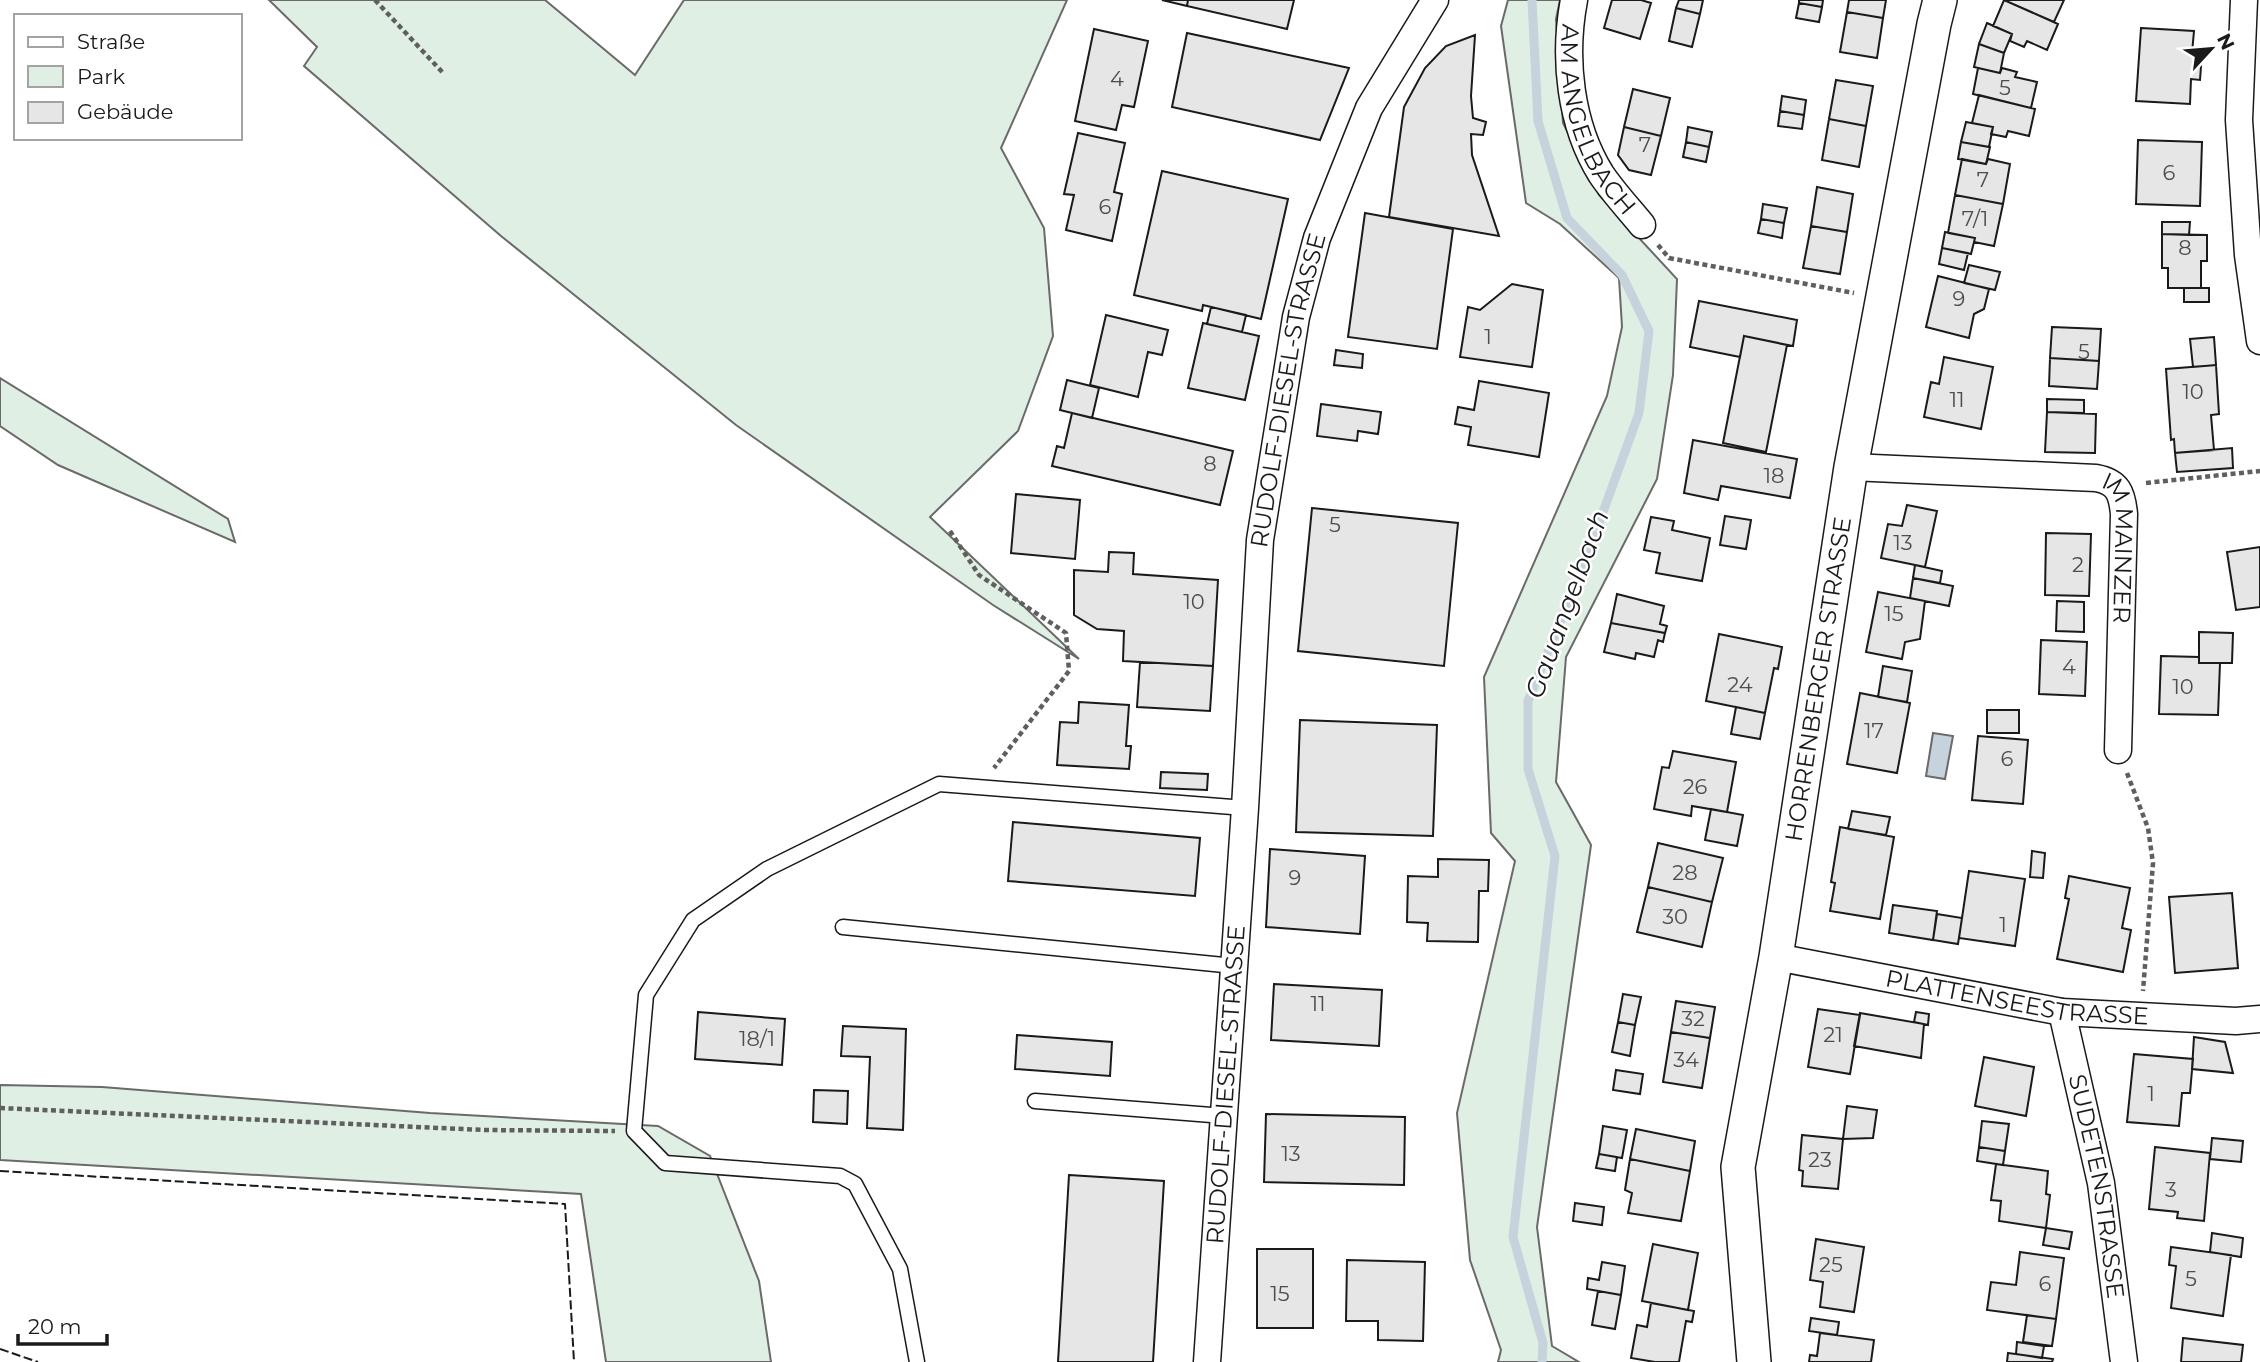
<svg xmlns="http://www.w3.org/2000/svg" width="2260" height="1362" font-family="Montserrat,sans-serif">
<style>
.green{fill:#e0efe3;stroke:#6a6a6a;stroke-width:2}
.water{fill:#c6d2dc;stroke:#6a6a6a;stroke-width:2}
.lines{fill:none;stroke-linecap:round;stroke-linejoin:round}
.stream{stroke:#c6d2dc;stroke-width:9}
.building{fill:#e6e6e6;stroke:#1a1a1a;stroke-width:2}
.service-casing{stroke:#1a1a1a;stroke-width:17}
.minor-casing{stroke:#1a1a1a;stroke-width:29}
.tertiary-casing{stroke:#1a1a1a;stroke-width:36}
.path{stroke:#5f5f5f;stroke-width:4.5;stroke-dasharray:5 3.5;stroke-linecap:butt}
.service{stroke:#fff;stroke-width:14}
.minor{stroke:#fff;stroke-width:26}
.tertiary{stroke:#fff;stroke-width:33}
.fence{stroke:#1a1a1a;stroke-width:2;stroke-dasharray:9 3.5;stroke-linecap:butt}
.labels{text-anchor:middle;stroke-width:5;stroke-linejoin:round;paint-order:stroke}
.number-label{font-size:21px;fill:#4d4d4d}
.street-label{font-size:24px;fill:#1a1a1a;stroke:#fff}
.water-label{font-size:26px;font-style:italic;fill:#1a1a1a;stroke:#fff}
</style>
<rect width="100%" height="100%" fill="#fff"/>
<path class="green" d="M 269,0 L 545,0 L 635,75 L 684,0 L 1067,0 L 1001,148 L 1044,228 L 1053,336 L 1018,431 L 930,517 L 1079,659 L 993,605 L 736,425 L 501,236 L 304,66 L 317,47 Z
M 1508,0 L 1560,0 L 1556,19 L 1563,123 L 1599,195 L 1677,279 L 1673,375 L 1657,479 L 1566,657 L 1556,782 L 1591,845 L 1537,1227 L 1552,1346 L 1579,1362 L 1498,1362 L 1501,1350 L 1470,1260 L 1457,1113 L 1515,861 L 1491,833 L 1484,677 L 1607,396 L 1622,327 L 1619,278 L 1560,224 L 1526,203 L 1501,26 Z
M 0,378 L 228,519 L 235,542 L 58,465 L 0,426 Z
M 0,1085 L 102,1087 L 430,1113 L 658,1126 L 710,1156 L 759,1281 L 771,1362 L 606,1362 L 581,1194 L 0,1160 Z"/>
<path class="water" d="M 1933,733 L 1953,736 L 1945,779 L 1926,776 Z"/>
<g class="lines">
<path class="stream" d="M 1532,0 L 1538,121 L 1567,218 L 1622,275 L 1649,331 L 1639,413 L 1587,556 L 1528,701 L 1528,769 L 1555,856 L 1513,1237 L 1543,1343 L 1542,1362"/>
</g>
<path class="building" d="M 1162,0 L 1188,0 L 1187,6 Z
M 1188,0 L 1294,0 L 1287,29 L 1187,6 Z
M 1612,0 L 1641,0 L 1651,3 L 1640,39 L 1604,28 Z
M 1679,0 L 1703,0 L 1700,14 L 1676,8 Z
M 1799,0 L 1823,0 L 1822,7 L 1799,3 Z
M 1849,0 L 1886,0 L 1883,18 L 1847,12 Z
M 2004,0 L 2064,0 L 2054,22 Z
M 2004,0 L 2058,24 L 2047,50 L 2027,41 L 2024,47 L 2010,41 L 2012,34 L 1993,26 Z
M 1799,3 L 1822,7 L 1819,22 L 1796,18 Z
M 1676,8 L 1700,14 L 1692,47 L 1669,41 Z
M 1847,12 L 1883,18 L 1877,58 L 1840,52 Z
M 1987,23 L 2012,34 L 2004,53 L 1979,44 Z
M 2141,28 L 2194,31 L 2192,53 L 2202,53 L 2200,80 L 2191,79 L 2190,104 L 2136,101 Z
M 1094,29 L 1148,41 L 1134,107 L 1122,105 L 1116,130 L 1075,121 Z
M 1187,33 L 1349,68 L 1320,140 L 1172,107 Z
M 1475,35 L 1471,96 L 1473,118 L 1486,122 L 1483,135 L 1471,134 L 1472,155 L 1499,236 L 1389,217 L 1404,107 L 1425,68 L 1446,46 Z
M 1979,44 L 2004,53 L 2000,73 L 1974,67 Z
M 1978,68 L 2000,73 L 2002,68 L 2017,72 L 2015,77 L 2037,82 L 2031,108 L 1973,94 Z
M 1836,80 L 1873,86 L 1866,126 L 1829,119 Z
M 1633,89 L 1670,98 L 1661,136 L 1624,127 Z
M 1979,95 L 2035,109 L 2029,136 L 2008,131 L 2006,137 L 1991,134 L 1993,127 L 1972,123 Z
M 1782,96 L 1806,100 L 1804,115 L 1780,111 Z
M 1780,111 L 1804,115 L 1802,129 L 1778,126 Z
M 1829,119 L 1866,126 L 1859,167 L 1822,160 Z
M 1966,122 L 1993,127 L 1989,147 L 1961,142 Z
M 1624,127 L 1661,136 L 1651,175 L 1629,170 L 1618,155 Z
M 1688,127 L 1712,132 L 1709,147 L 1686,142 Z
M 1078,133 L 1125,143 L 1114,192 L 1122,194 L 1112,241 L 1066,230 L 1074,195 L 1064,194 Z
M 2138,140 L 2202,142 L 2200,206 L 2136,204 Z
M 1686,142 L 1709,147 L 1706,162 L 1683,157 Z
M 1961,142 L 1990,147 L 1986,164 L 1958,159 Z
M 1962,159 L 1986,164 L 1988,159 L 2010,164 L 2003,204 L 1955,195 Z
M 1162,171 L 1288,199 L 1261,319 L 1203,305 L 1202,311 L 1134,295 Z
M 1817,187 L 1853,194 L 1847,232 L 1811,226 Z
M 1955,195 L 2003,204 L 1994,246 L 1974,242 L 1975,238 L 1948,233 Z
M 1763,204 L 1787,208 L 1784,223 L 1761,219 Z
M 1365,213 L 1453,229 L 1437,349 L 1348,337 Z
M 1761,219 L 1784,223 L 1782,238 L 1758,233 Z
M 2162,222 L 2190,222 L 2189,235 L 2162,234 Z
M 1811,226 L 1847,232 L 1840,274 L 1803,268 Z
M 1945,232 L 1975,238 L 1971,254 L 1942,248 Z
M 2162,234 L 2207,235 L 2207,261 L 2201,261 L 2201,288 L 2168,288 L 2168,268 L 2162,268 Z
M 1942,248 L 1968,253 L 1964,270 L 1939,264 Z
M 1969,265 L 2000,272 L 1995,290 L 1964,283 Z
M 1938,276 L 1989,289 L 1984,309 L 1974,314 L 1969,338 L 1926,327 Z
M 1512,284 L 1543,290 L 1532,367 L 1460,357 L 1468,307 L 1480,310 Z
M 2184,288 L 2209,288 L 2209,302 L 2184,302 Z
M 1699,301 L 1797,320 L 1793,346 L 1744,336 L 1740,357 L 1690,347 Z
M 1211,307 L 1246,315 L 1242,332 L 1207,324 Z
M 1106,315 L 1168,330 L 1162,355 L 1148,352 L 1138,397 L 1090,385 Z
M 1203,323 L 1259,336 L 1245,400 L 1188,388 Z
M 2052,327 L 2101,329 L 2099,361 L 2050,358 Z
M 1744,336 L 1787,345 L 1766,452 L 1723,443 Z
M 2214,337 L 2216,365 L 2193,367 L 2190,339 Z
M 1336,350 L 1363,354 L 1362,368 L 1334,365 Z
M 1944,357 L 1993,367 L 1981,429 L 1924,417 L 1931,382 L 1939,384 Z
M 2050,358 L 2099,361 L 2097,389 L 2049,386 Z
M 2216,365 L 2219,414 L 2211,415 L 2214,450 L 2175,453 L 2174,439 L 2171,440 L 2166,369 Z
M 1067,380 L 1099,388 L 1092,418 L 1060,410 Z
M 1479,381 L 1549,393 L 1539,457 L 1468,445 L 1471,427 L 1455,424 L 1458,407 L 1474,410 Z
M 2047,399 L 2084,400 L 2084,413 L 2047,412 Z
M 1321,404 L 1381,412 L 1378,434 L 1358,431 L 1357,441 L 1317,436 Z
M 2047,412 L 2096,414 L 2095,453 L 2045,452 Z
M 1072,413 L 1233,451 L 1220,505 L 1052,466 L 1057,446 L 1064,448 Z
M 1693,440 L 1797,459 L 1790,498 L 1721,486 L 1718,500 L 1684,493 Z
M 2232,448 L 2233,468 L 2177,472 L 2175,453 Z
M 1016,494 L 1080,500 L 1075,559 L 1011,553 Z
M 1907,505 L 1937,511 L 1925,567 L 1881,558 L 1888,524 L 1902,526 Z
M 1312,508 L 1458,523 L 1444,666 L 1298,651 Z
M 1725,516 L 1751,520 L 1746,549 L 1720,545 Z
M 1651,517 L 1674,521 L 1672,530 L 1710,538 L 1702,581 L 1656,573 L 1660,553 L 1644,550 Z
M 2046,533 L 2091,534 L 2089,596 L 2045,595 Z
M 2260,547 L 2260,607 L 2236,610 L 2227,552 Z
M 1109,552 L 1134,553 L 1133,574 L 1218,580 L 1213,666 L 1123,661 L 1124,631 L 1097,629 L 1074,615 L 1074,570 L 1108,572 Z
M 1915,565 L 1942,571 L 1940,583 L 1913,578 Z
M 1913,578 L 1953,586 L 1949,606 L 1910,598 Z
M 1878,592 L 1925,601 L 1920,639 L 1905,642 L 1902,659 L 1866,652 Z
M 1617,594 L 1664,606 L 1660,624 L 1667,626 L 1665,633 L 1611,623 Z
M 2057,601 L 2084,602 L 2084,632 L 2056,631 Z
M 1611,623 L 1665,633 L 1663,642 L 1658,640 L 1654,657 L 1636,653 L 1635,659 L 1604,652 Z
M 2199,632 L 2233,633 L 2232,663 L 2199,663 Z
M 1719,634 L 1782,647 L 1778,669 L 1774,668 L 1765,713 L 1706,701 Z
M 2041,640 L 2087,642 L 2085,696 L 2039,694 Z
M 2161,656 L 2199,657 L 2199,663 L 2220,663 L 2218,715 L 2159,714 Z
M 1140,662 L 1213,666 L 1210,711 L 1137,707 Z
M 1883,666 L 1912,671 L 1907,702 L 1878,697 Z
M 1860,693 L 1910,703 L 1897,773 L 1847,764 Z
M 1079,702 L 1129,705 L 1126,746 L 1131,746 L 1129,769 L 1057,765 L 1060,722 L 1078,723 Z
M 1736,707 L 1765,713 L 1760,739 L 1731,734 Z
M 1987,710 L 2019,710 L 2019,733 L 1987,733 Z
M 1300,720 L 1437,725 L 1433,836 L 1296,832 Z
M 1978,736 L 2028,740 L 2023,804 L 1972,800 Z
M 1673,751 L 1736,762 L 1727,812 L 1692,806 L 1691,816 L 1654,809 L 1662,767 L 1669,768 Z
M 1161,772 L 1208,774 L 1207,790 L 1160,788 Z
M 1711,809 L 1743,815 L 1737,846 L 1705,840 Z
M 1852,811 L 1890,817 L 1886,835 L 1848,829 Z
M 1013,822 L 1200,838 L 1195,896 L 1008,881 Z
M 1840,827 L 1894,837 L 1880,919 L 1830,911 L 1835,883 L 1831,882 Z
M 1658,843 L 1723,858 L 1712,902 L 1648,887 Z
M 1270,849 L 1365,856 L 1360,934 L 1266,927 Z
M 2032,851 L 2045,853 L 2043,878 L 2030,877 Z
M 1438,859 L 1489,860 L 1488,891 L 1479,891 L 1478,942 L 1427,941 L 1428,923 L 1407,922 L 1408,876 L 1438,877 Z
M 1969,871 L 2025,879 L 2015,946 L 1959,938 Z
M 2069,876 L 2130,888 L 2122,928 L 2131,930 L 2123,972 L 2057,959 L 2069,899 L 2065,898 Z
M 1648,887 L 1712,902 L 1702,947 L 1637,932 Z
M 2232,893 L 2238,968 L 2175,973 L 2169,897 Z
M 1893,905 L 1937,911 L 1933,940 L 1889,933 Z
M 1937,914 L 1962,918 L 1958,944 L 1933,940 Z
M 1274,984 L 1382,990 L 1379,1046 L 1271,1040 Z
M 1623,994 L 1641,997 L 1635,1025 L 1618,1022 Z
M 1676,1001 L 1715,1007 L 1710,1038 L 1671,1032 Z
M 1818,1009 L 1860,1015 L 1850,1074 L 1808,1067 Z
M 698,1012 L 785,1019 L 782,1065 L 695,1059 Z
M 1916,1012 L 1929,1014 L 1928,1025 L 1914,1022 Z
M 1860,1013 L 1924,1024 L 1921,1058 L 1854,1046 Z
M 1618,1022 L 1635,1025 L 1630,1056 L 1612,1052 Z
M 843,1026 L 906,1029 L 903,1130 L 867,1128 L 870,1057 L 841,1056 Z
M 1671,1032 L 1710,1038 L 1702,1088 L 1663,1082 Z
M 1017,1035 L 1112,1042 L 1110,1076 L 1015,1069 Z
M 2194,1037 L 2225,1042 L 2233,1073 L 2192,1069 Z
M 2134,1054 L 2193,1059 L 2190,1093 L 2182,1093 L 2179,1126 L 2127,1122 Z
M 1984,1057 L 2034,1067 L 2026,1116 L 1975,1106 Z
M 1616,1070 L 1643,1074 L 1640,1094 L 1613,1090 Z
M 814,1090 L 848,1091 L 847,1124 L 813,1122 Z
M 1847,1106 L 1877,1110 L 1873,1138 L 1843,1139 Z
M 1266,1114 L 1405,1117 L 1404,1185 L 1264,1182 Z
M 1982,1121 L 2009,1124 L 2005,1151 L 1979,1147 Z
M 1603,1126 L 1627,1130 L 1622,1158 L 1599,1154 Z
M 1636,1129 L 1695,1141 L 1690,1171 L 1630,1159 Z
M 1802,1135 L 1843,1139 L 1838,1189 L 1802,1186 L 1803,1171 L 1799,1170 Z
M 2212,1138 L 2243,1141 L 2241,1162 L 2210,1159 Z
M 1979,1147 L 2005,1151 L 2003,1165 L 1977,1161 Z
M 2155,1147 L 2210,1153 L 2204,1221 L 2177,1218 L 2178,1212 L 2149,1209 Z
M 1599,1154 L 1617,1157 L 1615,1171 L 1596,1168 Z
M 1630,1159 L 1690,1171 L 1681,1221 L 1628,1213 L 1632,1193 L 1625,1190 Z
M 1996,1164 L 2048,1171 L 2046,1194 L 2050,1195 L 2046,1228 L 1999,1221 L 2001,1201 L 1991,1200 Z
M 1069,1175 L 1164,1181 L 1153,1362 L 1058,1362 Z
M 1575,1203 L 1604,1207 L 1602,1225 L 1573,1221 Z
M 2046,1228 L 2072,1232 L 2069,1249 L 2043,1245 Z
M 2212,1233 L 2243,1238 L 2241,1257 L 2210,1252 Z
M 1816,1239 L 1864,1247 L 1854,1312 L 1820,1307 L 1823,1282 L 1810,1280 Z
M 1653,1244 L 1698,1253 L 1688,1310 L 1642,1301 Z
M 2171,1247 L 2231,1255 L 2223,1316 L 2171,1308 L 2176,1266 L 2169,1265 Z
M 1257,1249 L 1313,1249 L 1313,1328 L 1257,1328 Z
M 2020,1252 L 2064,1258 L 2056,1319 L 1987,1310 L 1991,1282 L 2016,1285 Z
M 1347,1260 L 1425,1262 L 1423,1341 L 1378,1340 L 1378,1321 L 1346,1321 Z
M 1602,1262 L 1625,1266 L 1621,1295 L 1587,1289 L 1588,1278 L 1599,1280 Z
M 1598,1291 L 1621,1295 L 1615,1329 L 1592,1325 Z
M 1651,1303 L 1694,1311 L 1692,1322 L 1686,1321 L 1679,1362 L 1655,1362 L 1631,1358 L 1637,1325 L 1647,1327 Z
M 2027,1315 L 2056,1319 L 2052,1346 L 2023,1342 Z
M 1811,1318 L 1839,1322 L 1837,1335 L 1809,1331 Z
M 1820,1333 L 1874,1340 L 1871,1362 L 1809,1362 L 1810,1355 L 1817,1356 Z
M 2183,1338 L 2243,1345 L 2241,1362 L 2181,1362 Z
M 2017,1342 L 2044,1346 L 2042,1358 L 2016,1354 Z
M 2008,1353 L 2053,1359 L 2052,1362 L 2007,1362 Z"/>
<g class="lines">
<g class="service-casing">
<path id="service" d="M 843,927 L 1234,966
M 1035,1101 L 1224,1116
M 917,1362 L 900,1269 L 855,1184 L 840,1176 L 665,1163 L 634,1131 L 646,995 L 693,920 L 767,869 L 939,784 L 1245,808"/>
</g>
<g class="minor-casing">
<g id="minor">
<path id="s1" d="M 1574,0 C 1563,58 1570,124 1601,174 C 1613,192 1629,209 1642,225"/>
<path d="M 2244,0 L 2239,120 L 2248,255 L 2260,341"/>
<path id="s2" d="M 1851,467 L 2096,478 C 2118,482 2122,493 2124,514 L 2118,750"/>
<path id="s3" d="M 1776,957 L 2062,1012 L 2236,1021 L 2260,1019"/>
<path id="s4" d="M 2062,1012 L 2101,1183 L 2124,1362"/>
<path id="s5" d="M 1207,1362 L 1245,808 L 1260,540 L 1296,317 L 1317,238 L 1369,108 L 1435,0"/>
</g>
</g>
<g class="tertiary-casing">
<g id="tertiary">
<path id="s6" d="M 1754,1362 L 1738,1167 L 1776,957 L 1851,467 L 1934,24 L 1940,0"/>
</g>
</g>
<path class="path" d="M 375,0 L 444,74
M 1658,245 L 1669,258 L 1854,293
M 2146,483 L 2260,471
M 950,531 L 979,575 L 1066,633 L 1069,671 L 994,768
M 2127,773 L 2148,828 L 2153,863 L 2143,991
M 0,1108 L 484,1130 L 615,1131"/>
<use href="#service" class="service"/>
<use href="#minor" class="minor"/>
<use href="#tertiary" class="tertiary"/>
<path class="fence" d="M 0,1171 L 565,1204 L 574,1362
M 0,1349 L 38,1362"/>
</g>
<g class="labels">
<g class="number-label">
<text x="1117" y="86">4</text>
<text x="2005" y="95">5</text>
<text x="1645" y="152">7</text>
<text x="2169" y="180">6</text>
<text x="1983" y="187">7</text>
<text x="1105" y="214">6</text>
<text x="1975" y="226">7/1</text>
<text x="2185" y="255">8</text>
<text x="1959" y="306">9</text>
<text x="1488" y="344">1</text>
<text x="2084" y="359">5</text>
<text x="2193" y="399">10</text>
<text x="1957" y="407">11</text>
<text x="1210" y="471">8</text>
<text x="1774" y="483">18</text>
<text x="1335" y="532">5</text>
<text x="1903" y="550">13</text>
<text x="2078" y="572">2</text>
<text x="1194" y="609">10</text>
<text x="1894" y="621">15</text>
<text x="2069" y="674">4</text>
<text x="1740" y="692">24</text>
<text x="2183" y="694">10</text>
<text x="1874" y="738">17</text>
<text x="2007" y="766">6</text>
<text x="1695" y="794">26</text>
<text x="1685" y="880">28</text>
<text x="1295" y="885">9</text>
<text x="1675" y="924">30</text>
<text x="2003" y="932">1</text>
<text x="1318" y="1011">11</text>
<text x="1693" y="1026">32</text>
<text x="1833" y="1042">21</text>
<text x="757" y="1046">18/1</text>
<text x="1686" y="1067">34</text>
<text x="2151" y="1101">1</text>
<text x="1291" y="1161">13</text>
<text x="1820" y="1167">23</text>
<text x="2171" y="1197">3</text>
<text x="1831" y="1272">25</text>
<text x="2191" y="1286">5</text>
<text x="2045" y="1291">6</text>
<text x="1280" y="1301">15</text>
</g>
<g class="street-label">
<text dy="8" stroke="none"><textPath href="#s1" startOffset="126">AM ANGELBACH</textPath></text>
<text dy="8" stroke="none"><textPath href="#s5" startOffset="976">RUDOLF-DIESEL-STRASSE</textPath></text>
<text dy="8" stroke="none"><textPath href="#s2" startOffset="329">IM MAINZER</textPath></text>
<text dy="8" stroke="none"><textPath href="#s6" startOffset="690">HORRENBERGER STRASSE</textPath></text>
<text dy="8" stroke="none"><textPath href="#s3" startOffset="245">PLATTENSEESTRASSE</textPath></text>
<text dy="8" stroke="none"><textPath href="#s5" startOffset="278">RUDOLF-DIESEL-STRASSE</textPath></text>
<text dy="8" stroke="none"><textPath href="#s4" startOffset="178">SUDETENSTRASSE</textPath></text>
</g>
<g class="water-label">
<text transform="translate(1567 604) rotate(-70)" y="9">Gauangelbach</text>
</g>
</g>
<rect x="14" y="14" width="228" height="126" fill="#ffffff" stroke="#a3a3a3" stroke-width="2"/>
<rect x="28" y="37" width="35" height="10" fill="#ffffff" stroke="#a3a3a3" stroke-width="2"/>
<text x="77" y="49" font-size="21" fill="#1a1a1a">Straße</text>
<rect x="28" y="66" width="35" height="21" fill="#e0efe3" stroke="#a3a3a3" stroke-width="2"/>
<text x="77" y="84" font-size="21" fill="#1a1a1a">Park</text>
<rect x="28" y="102" width="35" height="21" fill="#e6e6e6" stroke="#a3a3a3" stroke-width="2"/>
<text x="77" y="119" font-size="21" fill="#1a1a1a">Gebäude</text>
<g transform="translate(2211 49) rotate(64)" stroke="#ffffff" stroke-width="5" paint-order="stroke">
<path d="M0-5L12 26L0 18L-12 26Z" fill="#1a1a1a"/>
<text y="-10" font-size="19" font-weight="bold" text-anchor="middle" fill="#1a1a1a">N</text>
</g>
<path d="M18 1334v10h89v-10" fill="none" stroke="#1a1a1a" stroke-width="3.5"/>
<text x="28" y="1334" font-size="21" fill="#1a1a1a" stroke="#ffffff" stroke-width="5" paint-order="stroke">20 m</text>
</svg>
